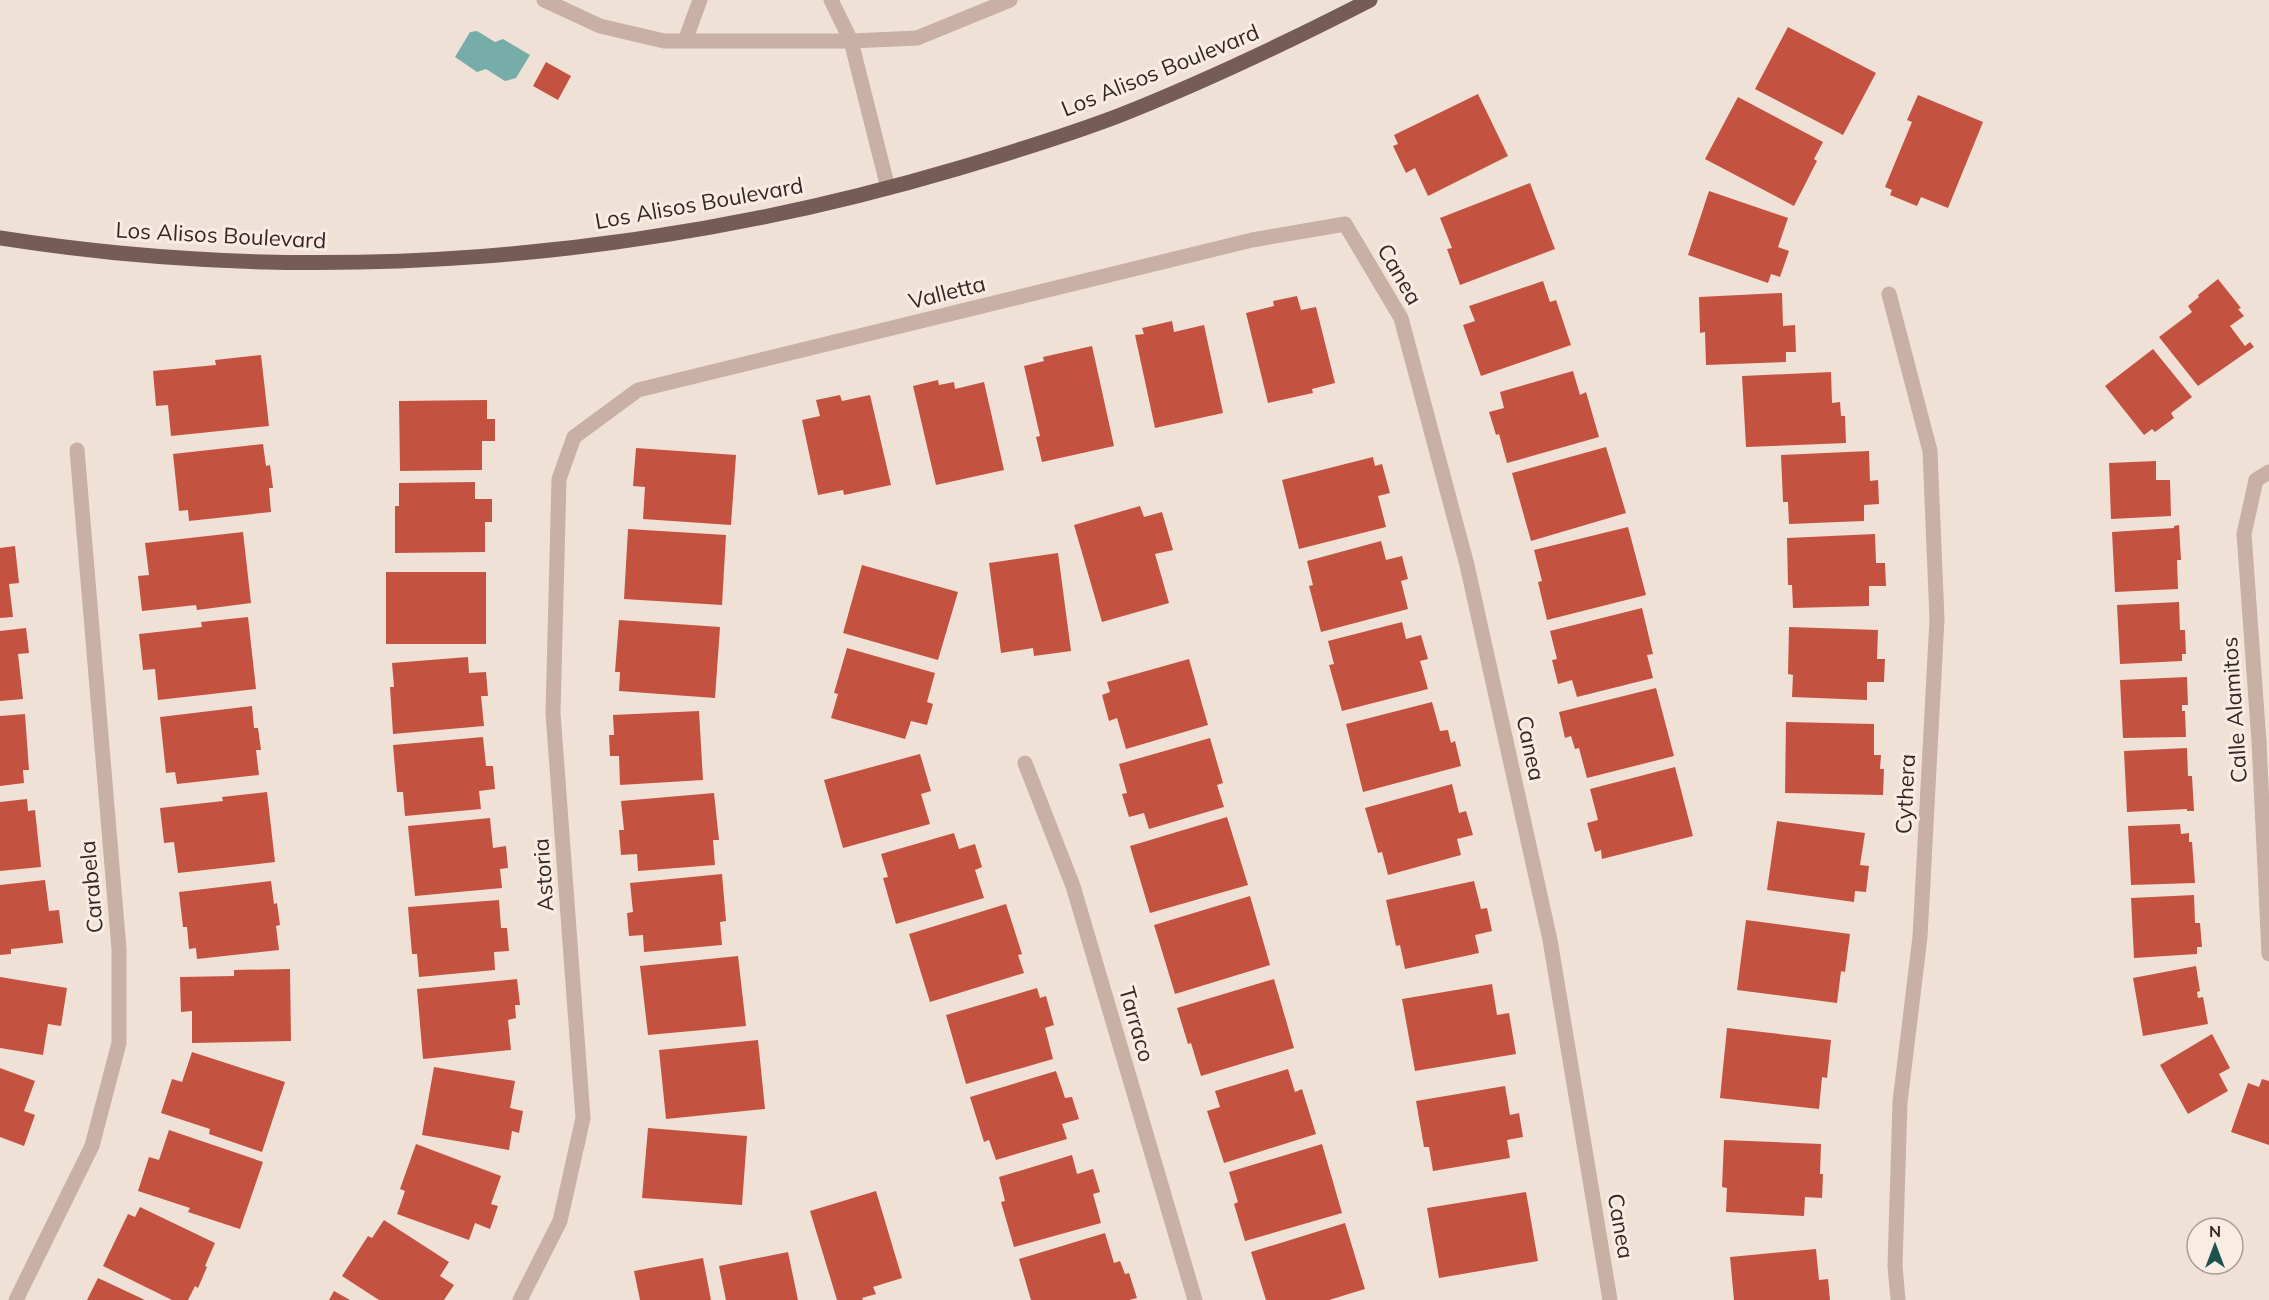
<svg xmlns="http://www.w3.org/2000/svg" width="2269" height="1300" font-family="Mulish,sans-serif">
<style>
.water{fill:#77ada8}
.building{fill:#c45241}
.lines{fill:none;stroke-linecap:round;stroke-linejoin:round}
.minor{stroke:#c8b0a4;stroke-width:15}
.major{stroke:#755d56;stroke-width:15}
.labels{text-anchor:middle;stroke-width:6;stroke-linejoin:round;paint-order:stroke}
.street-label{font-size:22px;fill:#332825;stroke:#f8ece3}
</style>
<rect width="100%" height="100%" fill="#f0e1d7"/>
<path class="water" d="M 477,31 L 495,42 L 503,39 L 530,55 L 516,78 L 505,81 L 486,69 L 477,72 L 455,57 L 470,32 Z"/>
<path class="building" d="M 1788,27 L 1876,73 L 1843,135 L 1755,89 Z
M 546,62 L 571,76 L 558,100 L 533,86 Z
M 1478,94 L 1508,156 L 1428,196 L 1415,168 L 1406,173 L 1393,146 L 1398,144 L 1394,135 Z
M 1918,95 L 1983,122 L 1948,208 L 1921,197 L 1917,206 L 1890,195 L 1892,190 L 1885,187 L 1912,122 L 1907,120 Z
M 1738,97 L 1823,142 L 1814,159 L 1817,161 L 1794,206 L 1705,159 Z
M 1530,183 L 1555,249 L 1460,285 L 1447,249 L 1452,248 L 1440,218 Z
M 1709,191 L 1788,218 L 1778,247 L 1789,251 L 1780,277 L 1771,274 L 1768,283 L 1688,255 Z
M 2218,279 L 2241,308 L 2238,309 L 2244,316 L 2230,326 L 2245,346 L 2250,342 L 2254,347 L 2198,386 L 2159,337 L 2192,312 L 2188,306 L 2199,297 L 2198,295 Z
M 1543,281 L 1550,302 L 1556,300 L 1571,345 L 1481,376 L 1463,325 L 1475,321 L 1469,306 Z
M 1782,293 L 1783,326 L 1795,325 L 1796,352 L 1786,352 L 1786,362 L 1706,365 L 1705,332 L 1700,333 L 1699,297 Z
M 1297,296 L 1301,310 L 1316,307 L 1335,383 L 1312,389 L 1313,393 L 1268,403 L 1246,313 L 1274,306 L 1273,301 Z
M 1172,321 L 1174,332 L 1204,325 L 1223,413 L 1155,428 L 1135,335 L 1144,334 L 1142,328 Z
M 1092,346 L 1114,446 L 1042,462 L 1036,437 L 1040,436 L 1024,366 L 1044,361 L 1043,357 Z
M 2153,349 L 2192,397 L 2171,413 L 2174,418 L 2155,432 L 2152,429 L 2144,435 L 2105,386 Z
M 261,355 L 269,426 L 171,436 L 168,405 L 156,406 L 153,371 L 216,365 L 215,360 Z
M 1573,371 L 1580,395 L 1586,392 L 1599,437 L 1507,463 L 1499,434 L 1496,435 L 1489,412 L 1504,408 L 1500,392 Z
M 1831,372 L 1832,403 L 1840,402 L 1841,416 L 1845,416 L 1846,443 L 1746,447 L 1742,376 Z
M 938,380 L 939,385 L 954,382 L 955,389 L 984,382 L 1004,470 L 936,485 L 913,386 Z
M 840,395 L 842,401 L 870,395 L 891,485 L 844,495 L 843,490 L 818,495 L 802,420 L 820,416 L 816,400 Z
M 487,400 L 487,419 L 495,419 L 495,441 L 482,441 L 482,470 L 400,471 L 399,401 Z
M 263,444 L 266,466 L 270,465 L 273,488 L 269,488 L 271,512 L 189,521 L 188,510 L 179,511 L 173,454 Z
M 1606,447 L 1626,513 L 1531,541 L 1512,473 Z
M 636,448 L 736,455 L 731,525 L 643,519 L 645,487 L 633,486 Z
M 1869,451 L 1870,481 L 1878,480 L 1879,504 L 1864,505 L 1864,521 L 1789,524 L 1788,502 L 1783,502 L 1781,455 Z
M 1373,457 L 1375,466 L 1382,464 L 1390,493 L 1378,496 L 1386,527 L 1299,549 L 1282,480 Z
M 2156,461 L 2156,480 L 2170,480 L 2171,516 L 2111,519 L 2109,463 Z
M 475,482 L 475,499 L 492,499 L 492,522 L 485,522 L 485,552 L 395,553 L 395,506 L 399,506 L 399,483 Z
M 1140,506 L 1144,517 L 1162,512 L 1173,550 L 1155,554 L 1169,603 L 1102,622 L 1074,525 Z
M 2179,525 L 2181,560 L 2177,560 L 2178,589 L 2115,592 L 2112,532 L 2174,528 L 2174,526 Z
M 1628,527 L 1646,595 L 1547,620 L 1538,582 L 1542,581 L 1534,550 Z
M 628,529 L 726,535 L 722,605 L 624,599 Z
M 243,532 L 251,603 L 197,610 L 196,605 L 142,611 L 138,576 L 149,575 L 145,543 Z
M 1875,534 L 1876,563 L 1885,563 L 1886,586 L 1869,586 L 1869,606 L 1793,608 L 1792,585 L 1788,585 L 1787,538 Z
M 1381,541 L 1386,560 L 1402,556 L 1408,579 L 1401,581 L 1408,609 L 1321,632 L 1309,586 L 1313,585 L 1307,561 Z
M 15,546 L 19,583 L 9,584 L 13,617 L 0,618 L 0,548 Z
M 1058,553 L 1071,651 L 1034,656 L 1033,648 L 1001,653 L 989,563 Z
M 862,565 L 958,592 L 938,660 L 843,633 Z
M 386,572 L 486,572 L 486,644 L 386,644 Z
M 2179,602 L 2180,630 L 2185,630 L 2186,654 L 2182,654 L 2182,661 L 2120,664 L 2117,605 Z
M 1642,608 L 1653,654 L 1647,655 L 1653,678 L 1577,697 L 1572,680 L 1558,684 L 1552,660 L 1557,659 L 1550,631 Z
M 248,617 L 256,689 L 158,700 L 155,669 L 143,670 L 139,634 L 202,627 L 201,622 Z
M 619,620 L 720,627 L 715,698 L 619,691 L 620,672 L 615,672 Z
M 1402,622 L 1406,639 L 1421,635 L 1428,659 L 1420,661 L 1428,689 L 1342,711 L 1329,665 L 1334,664 L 1328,641 Z
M 1789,627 L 1878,630 L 1877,659 L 1885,659 L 1884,682 L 1867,682 L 1867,700 L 1792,697 L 1793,675 L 1788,674 Z
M 26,628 L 29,653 L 18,654 L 23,699 L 0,701 L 0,631 Z
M 847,648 L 935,673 L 927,702 L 933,704 L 927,725 L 911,721 L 905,739 L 831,718 L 838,694 L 834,693 Z
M 468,657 L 469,673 L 486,672 L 488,696 L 481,696 L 484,726 L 393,734 L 390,687 L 394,687 L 392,663 Z
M 1189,659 L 1208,725 L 1126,749 L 1117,718 L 1109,721 L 1102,695 L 1110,692 L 1107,682 Z
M 2187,677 L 2188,705 L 2182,705 L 2182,711 L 2185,711 L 2186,737 L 2123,738 L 2120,680 Z
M 1656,688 L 1674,756 L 1587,778 L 1579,748 L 1575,749 L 1571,736 L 1565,738 L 1559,712 Z
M 1432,702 L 1440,731 L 1448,730 L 1451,743 L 1455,741 L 1461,766 L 1363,792 L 1346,724 Z
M 252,706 L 254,728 L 258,728 L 261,750 L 256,750 L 259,775 L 177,784 L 175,772 L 166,773 L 160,717 Z
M 699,711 L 703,780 L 620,785 L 619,756 L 610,756 L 609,735 L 614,735 L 613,715 Z
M 25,714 L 29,770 L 23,770 L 24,783 L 0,786 L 0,716 Z
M 1786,722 L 1874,724 L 1874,755 L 1881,755 L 1880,769 L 1884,769 L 1883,795 L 1785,793 Z
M 483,737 L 486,766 L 493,766 L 495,789 L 479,791 L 481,809 L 405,816 L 403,792 L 397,792 L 393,745 Z
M 1210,738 L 1223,783 L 1217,785 L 1224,807 L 1149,829 L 1144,813 L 1129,817 L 1122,794 L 1127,793 L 1119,764 Z
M 2187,748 L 2188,776 L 2192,776 L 2194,811 L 2187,811 L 2187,809 L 2127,812 L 2124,751 Z
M 920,754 L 931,791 L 921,794 L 930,824 L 843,848 L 824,780 Z
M 1675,767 L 1693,836 L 1602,859 L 1601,850 L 1595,852 L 1587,823 L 1598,820 L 1590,789 Z
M 1452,784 L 1459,813 L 1466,811 L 1473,835 L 1457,839 L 1461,855 L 1388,875 L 1382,852 L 1378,853 L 1365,808 Z
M 267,792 L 275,862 L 178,873 L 174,842 L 164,843 L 160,808 L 223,801 L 222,797 Z
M 714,793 L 719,840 L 713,840 L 715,865 L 638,871 L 637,854 L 621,855 L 619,830 L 624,830 L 621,801 Z
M 27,799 L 28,811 L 35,810 L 41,867 L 0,871 L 0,802 Z
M 1227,817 L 1248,885 L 1150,913 L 1130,846 Z
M 490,818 L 493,848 L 506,846 L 508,868 L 500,869 L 502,888 L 415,896 L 408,826 Z
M 1777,821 L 1865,833 L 1860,865 L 1869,866 L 1866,892 L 1855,891 L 1854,902 L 1767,890 Z
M 2180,824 L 2181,834 L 2189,833 L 2189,842 L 2192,842 L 2195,883 L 2131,885 L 2128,826 Z
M 954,833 L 959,849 L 975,844 L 982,867 L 975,870 L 984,898 L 896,924 L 883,878 L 888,877 L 881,854 Z
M 722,874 L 726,921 L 720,922 L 722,945 L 644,952 L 643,935 L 629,936 L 627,913 L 633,912 L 630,883 Z
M 45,880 L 49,911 L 59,910 L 63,943 L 11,949 L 11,954 L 0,955 L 0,885 Z
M 271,881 L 274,904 L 277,903 L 280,925 L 276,926 L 279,950 L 197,959 L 196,948 L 189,949 L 187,927 L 183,927 L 179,892 Z
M 1474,881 L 1481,909 L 1487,908 L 1492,931 L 1475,935 L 1479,953 L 1405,969 L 1400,945 L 1396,946 L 1386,900 Z
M 2194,895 L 2195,923 L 2200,923 L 2202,947 L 2197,947 L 2197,954 L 2134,958 L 2131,898 Z
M 1250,896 L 1270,965 L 1175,994 L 1154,925 Z
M 499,900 L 501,928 L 507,928 L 509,951 L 494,952 L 495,970 L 419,977 L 417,954 L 412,954 L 408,907 Z
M 1006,904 L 1022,954 L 1018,955 L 1024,973 L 930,1002 L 909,934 Z
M 1746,920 L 1850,934 L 1845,972 L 1841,971 L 1837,1003 L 1737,990 Z
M 738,956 L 746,1026 L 648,1035 L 640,966 Z
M 2196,966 L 2200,991 L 2197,992 L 2198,998 L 2203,997 L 2208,1024 L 2143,1036 L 2133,978 Z
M 290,969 L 291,1041 L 192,1043 L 192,1011 L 181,1012 L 180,977 L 234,976 L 234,970 Z
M 0,977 L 67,988 L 61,1026 L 48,1024 L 43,1055 L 0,1048 Z
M 517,979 L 520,1005 L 515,1005 L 516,1018 L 508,1020 L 511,1050 L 423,1059 L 417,989 Z
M 1274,979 L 1294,1048 L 1201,1076 L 1191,1043 L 1188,1044 L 1177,1008 Z
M 1492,984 L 1497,1015 L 1509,1013 L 1516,1054 L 1415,1071 L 1402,999 Z
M 1037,988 L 1040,998 L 1046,996 L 1054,1025 L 1045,1028 L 1053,1059 L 966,1084 L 946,1015 Z
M 1727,1028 L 1831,1040 L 1827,1078 L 1822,1077 L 1819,1109 L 1720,1098 Z
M 2212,1034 L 2230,1068 L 2219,1074 L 2228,1091 L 2188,1114 L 2160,1065 Z
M 758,1040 L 765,1109 L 666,1119 L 659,1050 Z
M 192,1052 L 285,1082 L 262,1152 L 209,1134 L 210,1129 L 161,1113 L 172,1079 L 182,1082 Z
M 434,1067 L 515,1081 L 510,1108 L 523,1111 L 519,1133 L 512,1131 L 509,1150 L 422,1135 Z
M 0,1068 L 35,1081 L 24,1111 L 35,1115 L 24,1146 L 0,1137 Z
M 1288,1069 L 1295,1092 L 1302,1089 L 1316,1134 L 1224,1163 L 1207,1111 L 1220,1107 L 1215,1091 Z
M 1056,1071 L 1065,1098 L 1072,1097 L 1079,1119 L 1062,1124 L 1067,1139 L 996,1160 L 989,1140 L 984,1142 L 970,1097 Z
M 2262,1079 L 2269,1081 L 2269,1145 L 2231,1132 L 2248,1083 L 2259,1087 Z
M 1505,1086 L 1510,1115 L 1519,1113 L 1523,1137 L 1507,1140 L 1510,1158 L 1433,1171 L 1429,1147 L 1424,1147 L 1416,1101 Z
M 648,1128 L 747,1136 L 742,1205 L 642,1198 Z
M 169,1130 L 263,1162 L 240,1229 L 188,1212 L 190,1208 L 138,1191 L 149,1157 L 159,1160 Z
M 1724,1140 L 1821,1144 L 1820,1174 L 1823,1174 L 1822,1198 L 1805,1197 L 1804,1216 L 1726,1212 L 1727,1188 L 1722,1187 Z
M 416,1144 L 501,1176 L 491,1204 L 498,1206 L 490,1229 L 475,1223 L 469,1240 L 397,1214 L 405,1191 L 400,1189 Z
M 1322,1144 L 1342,1213 L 1245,1241 L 1234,1204 L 1238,1202 L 1229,1172 Z
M 1072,1155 L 1077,1174 L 1093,1169 L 1100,1192 L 1093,1194 L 1101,1223 L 1014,1247 L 1001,1202 L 1005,1201 L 999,1177 Z
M 876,1191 L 902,1278 L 873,1287 L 876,1294 L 862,1298 L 863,1300 L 837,1300 L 810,1211 Z
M 1526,1192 L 1538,1261 L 1439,1278 L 1427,1208 Z
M 140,1207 L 215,1243 L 205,1266 L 207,1267 L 198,1288 L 195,1286 L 188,1300 L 172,1300 L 103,1266 L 128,1214 L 135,1217 Z
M 384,1220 L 449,1262 L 440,1276 L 454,1285 L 444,1300 L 379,1300 L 342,1276 L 368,1236 L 372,1238 Z
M 1345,1223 L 1365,1289 L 1329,1300 L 1266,1300 L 1251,1252 Z
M 1105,1233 L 1114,1263 L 1120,1261 L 1125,1274 L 1129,1273 L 1137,1298 L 1129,1300 L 1031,1300 L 1019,1259 Z
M 1816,1249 L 1819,1280 L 1828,1279 L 1830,1300 L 1734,1300 L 1730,1257 Z
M 788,1252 L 798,1300 L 726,1300 L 719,1266 Z
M 703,1258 L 711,1300 L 640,1300 L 634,1271 Z
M 98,1278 L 145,1300 L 87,1300 Z
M 334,1291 L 350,1300 L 329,1300 Z"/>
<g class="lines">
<path class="minor" d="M 544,0 L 600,26 L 664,41 L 851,41 L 917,38 L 1010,0
M 831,0 L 851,41 L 888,188
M 685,41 L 700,0
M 1889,294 L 1930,451 L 1937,619 L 1920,937 L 1900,1102 L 1895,1266 L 1898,1300
M 2269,472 L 2256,480 L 2244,534 L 2259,742 L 2269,954
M 1025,763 L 1073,886 L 1195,1300
M 16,1300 L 92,1146 L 119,1043 L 119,949 L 77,450
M 520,1300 L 560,1221 L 583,1118 L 553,713 L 559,479 L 574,437 L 638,390 L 1252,240 L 1345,224 L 1401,318 L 1467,565 L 1550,940 L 1610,1300"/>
<path class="major" d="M 0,238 C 318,288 648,260 956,169 C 1010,153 1065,136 1118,116 C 1204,82 1288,42 1370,0"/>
</g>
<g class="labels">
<g class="street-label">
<text transform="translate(1160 70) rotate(-22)" y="8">Los Alisos Boulevard</text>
<text transform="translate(699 203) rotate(-10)" y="8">Los Alisos Boulevard</text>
<text transform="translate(221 235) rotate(3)" y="8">Los Alisos Boulevard</text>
<text transform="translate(1400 274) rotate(60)" y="8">Canea</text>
<text transform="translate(947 292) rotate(-14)" y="8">Valletta</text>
<text transform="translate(2234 710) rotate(-94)" y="8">Calle Alamitos</text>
<text transform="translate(1531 748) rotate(78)" y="8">Canea</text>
<text transform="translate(1905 794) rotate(-87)" y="8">Cythera</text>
<text transform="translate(543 875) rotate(-94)" y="8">Astoria</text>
<text transform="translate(91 887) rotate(-95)" y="8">Carabela</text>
<text transform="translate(1137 1024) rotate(74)" y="8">Tarraco</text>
<text transform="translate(1621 1226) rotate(80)" y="8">Canea</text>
</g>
</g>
<g transform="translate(2215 1246)"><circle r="28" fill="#f8ece3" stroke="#a99e97" stroke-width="1.5"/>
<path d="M0-4.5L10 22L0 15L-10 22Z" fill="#1c5350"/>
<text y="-9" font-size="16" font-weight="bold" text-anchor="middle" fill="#332825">N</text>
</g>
</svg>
